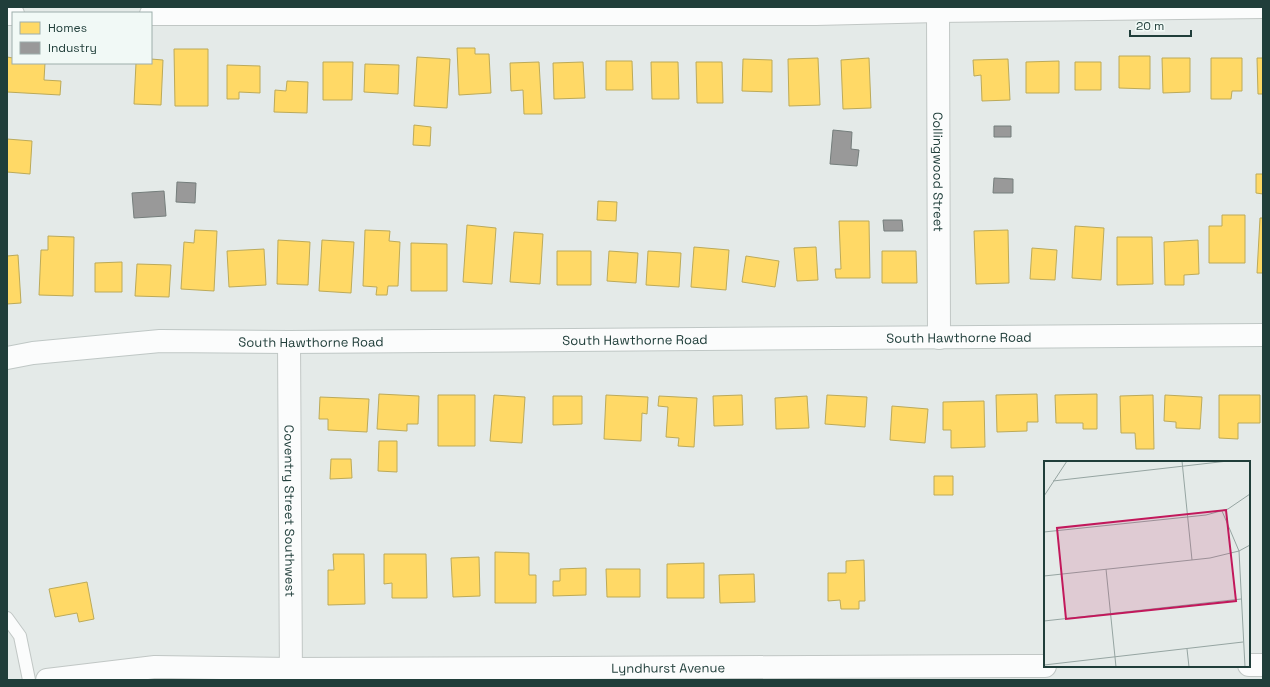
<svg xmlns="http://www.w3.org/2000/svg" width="1270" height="687" font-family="'Space Grotesk',sans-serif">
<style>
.homes{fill:#ffd966;stroke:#bcaa59}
.industry{fill:#999;stroke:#757e7c}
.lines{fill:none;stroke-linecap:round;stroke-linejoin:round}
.lane-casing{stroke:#c1c7c5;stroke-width:14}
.street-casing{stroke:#c1c7c5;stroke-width:24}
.secondary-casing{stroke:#bfc7c5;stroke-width:24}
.lane{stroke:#fbfcfc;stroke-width:12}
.street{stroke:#fbfcfc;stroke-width:22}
.secondary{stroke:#fbfcfc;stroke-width:22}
.labels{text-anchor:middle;stroke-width:4;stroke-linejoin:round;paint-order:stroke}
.street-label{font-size:13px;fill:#203e3a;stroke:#f1f9f6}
.inset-road{fill:none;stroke:#96a5a2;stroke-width:1}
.view{fill:#c2185b;fill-opacity:0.15;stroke:#c2185b;stroke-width:2}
.inset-edge{fill:none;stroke:#203e3a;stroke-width:2}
</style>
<rect width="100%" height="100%" fill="#e4eae8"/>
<path class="homes" d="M 457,48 L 475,48 L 475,54 L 489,54 L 491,93 L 459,95 Z
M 174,49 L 208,49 L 208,106 L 175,106 Z
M 1119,56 L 1150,56 L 1150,89 L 1119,88 Z
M 7,57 L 13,58 L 13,63 L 45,63 L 44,80 L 61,81 L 60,95 L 7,92 Z
M 417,57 L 450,59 L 447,108 L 414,106 Z
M 818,58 L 820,105 L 789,106 L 788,59 Z
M 869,58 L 871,108 L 843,109 L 841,60 Z
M 1162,58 L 1190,58 L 1190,92 L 1163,93 Z
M 1211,58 L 1242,58 L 1242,91 L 1232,91 L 1231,99 L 1211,99 Z
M 1257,58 L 1263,58 L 1263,94 L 1258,94 Z
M 151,59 L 163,60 L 161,105 L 134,104 L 136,63 L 151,63 Z
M 743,59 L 772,60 L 772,92 L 742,91 Z
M 1008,59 L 1010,100 L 982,101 L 981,75 L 974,76 L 973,60 Z
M 606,61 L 632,61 L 633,90 L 606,90 Z
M 1059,61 L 1059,93 L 1026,93 L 1026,62 Z
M 323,62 L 353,62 L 352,100 L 323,100 Z
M 539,62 L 542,114 L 524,114 L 523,90 L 511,91 L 510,63 Z
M 583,62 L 585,98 L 554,99 L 553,63 Z
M 651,62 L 678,62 L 679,99 L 652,99 Z
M 696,62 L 722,62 L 723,103 L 697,103 Z
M 1075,62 L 1101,62 L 1101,90 L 1075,90 Z
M 365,64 L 399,65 L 398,94 L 364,92 Z
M 227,65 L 260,66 L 260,93 L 239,92 L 239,99 L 227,99 Z
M 287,81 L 308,82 L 307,113 L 274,112 L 275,90 L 286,91 Z
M 414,125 L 431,127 L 430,146 L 413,145 Z
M 7,139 L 32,141 L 30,174 L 7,172 Z
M 1256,174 L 1263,174 L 1263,194 L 1256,193 Z
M 598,201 L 617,202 L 616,221 L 597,220 Z
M 1222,215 L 1245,215 L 1245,263 L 1209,263 L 1209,226 L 1222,226 Z
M 1260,218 L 1263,218 L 1263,273 L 1257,273 Z
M 839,221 L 869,221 L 870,278 L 836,278 L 835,269 L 841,269 Z
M 467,225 L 496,228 L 492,284 L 463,282 Z
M 1075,226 L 1104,228 L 1101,280 L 1072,278 Z
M 195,230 L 217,231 L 214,291 L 181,289 L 184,242 L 194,243 Z
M 365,230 L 390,231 L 389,241 L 400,242 L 398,286 L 388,286 L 387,295 L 376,295 L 377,287 L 363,286 Z
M 1008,230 L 1009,283 L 976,284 L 974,231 Z
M 514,232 L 543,234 L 540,284 L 510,282 Z
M 48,236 L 74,237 L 73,296 L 39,295 L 41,250 L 48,250 Z
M 1117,237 L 1152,237 L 1153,284 L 1117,285 Z
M 278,240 L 310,242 L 308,285 L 277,284 Z
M 322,240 L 354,242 L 351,293 L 319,291 Z
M 1198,240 L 1199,274 L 1184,275 L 1184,285 L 1165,285 L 1164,242 Z
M 411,243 L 447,244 L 447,291 L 411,291 Z
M 694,247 L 729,250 L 726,290 L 691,287 Z
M 816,247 L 818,280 L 797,281 L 794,248 Z
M 1032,248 L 1057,250 L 1055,280 L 1030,279 Z
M 264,249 L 266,285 L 229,287 L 227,251 Z
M 557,251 L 591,251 L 591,285 L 557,285 Z
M 609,251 L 638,253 L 636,283 L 607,281 Z
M 648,251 L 681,253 L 679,287 L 646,285 Z
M 882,251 L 916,251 L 917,283 L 882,283 Z
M 18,255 L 21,303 L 7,304 L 7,256 Z
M 746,256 L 779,261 L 775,287 L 742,282 Z
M 122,262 L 122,292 L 95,292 L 95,263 Z
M 137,264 L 171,265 L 169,297 L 135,296 Z
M 379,394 L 419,396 L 418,424 L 407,424 L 407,431 L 377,429 Z
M 1037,394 L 1038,422 L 1027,422 L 1027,431 L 997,432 L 996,395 Z
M 1097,394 L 1097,429 L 1083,429 L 1083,423 L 1056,423 L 1055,395 Z
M 438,395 L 475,395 L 475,446 L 438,446 Z
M 494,395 L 525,397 L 522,443 L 490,441 Z
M 606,395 L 648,397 L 647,414 L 642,413 L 641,441 L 604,439 Z
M 742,395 L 743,425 L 714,426 L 713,396 Z
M 827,395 L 867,397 L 865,427 L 825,424 Z
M 1153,395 L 1154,449 L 1136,449 L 1135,433 L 1121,433 L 1120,396 Z
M 1165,395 L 1202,397 L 1200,429 L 1176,428 L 1176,422 L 1164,421 Z
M 1219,395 L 1260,395 L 1260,423 L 1238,423 L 1238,439 L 1219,438 Z
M 553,396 L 582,396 L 582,424 L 553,425 Z
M 659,396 L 697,398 L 694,447 L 678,446 L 679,438 L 666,437 L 668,407 L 658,406 Z
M 807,396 L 809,428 L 776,429 L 775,398 Z
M 320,397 L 369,399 L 367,432 L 328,430 L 328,419 L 319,419 Z
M 984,401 L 985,447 L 951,448 L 951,430 L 943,430 L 943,402 Z
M 892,406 L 928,409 L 925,443 L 890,440 Z
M 379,441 L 397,441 L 397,472 L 378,471 Z
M 331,459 L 351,459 L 352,478 L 330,479 Z
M 934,476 L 953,476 L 953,495 L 934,495 Z
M 495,552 L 529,553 L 529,575 L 536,575 L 536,603 L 495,603 Z
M 333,554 L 364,554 L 365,604 L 328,605 L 328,570 L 334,570 Z
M 384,554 L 426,554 L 427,598 L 392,598 L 392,583 L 384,584 Z
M 479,557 L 480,596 L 453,597 L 451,558 Z
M 864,560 L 865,601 L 859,601 L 859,609 L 841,609 L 840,600 L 828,601 L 828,573 L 846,573 L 846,561 Z
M 704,563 L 704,598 L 667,598 L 667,564 Z
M 586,568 L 586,595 L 553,596 L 553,581 L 560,581 L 560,569 Z
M 606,569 L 640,569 L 640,597 L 607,597 Z
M 754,574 L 755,602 L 720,603 L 719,575 Z
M 87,582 L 94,619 L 79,622 L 77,613 L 55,617 L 49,589 Z"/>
<path class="industry" d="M 994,126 L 1011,126 L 1011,137 L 994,137 Z
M 833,130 L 852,132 L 851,149 L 859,150 L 857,166 L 830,164 Z
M 994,178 L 1013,179 L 1013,193 L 993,193 Z
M 177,182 L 196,183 L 195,203 L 176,202 Z
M 164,191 L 166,216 L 134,218 L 132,193 Z
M 883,220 L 902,220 L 903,231 L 884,231 Z"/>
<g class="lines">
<g class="lane-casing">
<path id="lane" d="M 7,618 L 20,636 L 29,680"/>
</g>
<g class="street-casing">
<g id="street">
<path id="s1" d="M 938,7 L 939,338"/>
<path d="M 7,14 L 13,14"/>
<path d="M 151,14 L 816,14 L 938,11 L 1263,7"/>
<path id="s2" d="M 289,342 L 291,680"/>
<path d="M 1249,665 L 1263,665"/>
<path id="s3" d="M 47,680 L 155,667 L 291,669 L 1045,666"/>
</g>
</g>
<g class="secondary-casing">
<g id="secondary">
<path id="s4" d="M 7,358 L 33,353 L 160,341 L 289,342 L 1263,335"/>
</g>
</g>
<use href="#lane" class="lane"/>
<use href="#street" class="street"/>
<use href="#secondary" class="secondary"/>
</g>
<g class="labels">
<g class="street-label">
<text dy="5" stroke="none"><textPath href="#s1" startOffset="165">Collingwood Street</textPath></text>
<text dy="5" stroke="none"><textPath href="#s4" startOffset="953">South Hawthorne Road</textPath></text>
<text dy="5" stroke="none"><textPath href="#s4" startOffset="629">South Hawthorne Road</textPath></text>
<text dy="5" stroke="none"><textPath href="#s4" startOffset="305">South Hawthorne Road</textPath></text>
<text dy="5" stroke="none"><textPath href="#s2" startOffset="169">Coventry Street Southwest</textPath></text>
<text dy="5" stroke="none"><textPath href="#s3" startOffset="622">Lyndhurst Avenue</textPath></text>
</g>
</g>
<g transform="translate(1044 461)">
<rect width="206" height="206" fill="#e4eae8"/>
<path class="inset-road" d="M 138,0 L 148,99M 9,20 L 184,0M 0,35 L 23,0M 178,50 L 195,90 L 201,206M 0,71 L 162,54 L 184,48 L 206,33M 62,108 L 72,206M 0,115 L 166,97 L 195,90 L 206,84M 0,160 L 197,138M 143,188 L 145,206M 0,204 L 199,181"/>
<path class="view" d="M 182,49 L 192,140 L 22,158 L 13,67 Z"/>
<rect width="206" height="206" class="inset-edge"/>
</g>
<rect width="1270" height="687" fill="none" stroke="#203e3a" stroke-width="16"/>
<rect x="12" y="12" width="140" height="52" fill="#f1f9f6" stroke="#9daeab"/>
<rect x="20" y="22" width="20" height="12" fill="#ffd966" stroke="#9daeab"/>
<text x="48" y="32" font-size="12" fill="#203e3a">Homes</text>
<rect x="20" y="42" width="20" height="12" fill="#999999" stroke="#9daeab"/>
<text x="48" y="52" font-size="12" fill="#203e3a">Industry</text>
<path d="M1130 30v6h61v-6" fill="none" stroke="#203e3a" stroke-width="2"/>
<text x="1136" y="30" font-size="12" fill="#203e3a" stroke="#f1f9f6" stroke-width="3" paint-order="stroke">20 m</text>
</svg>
